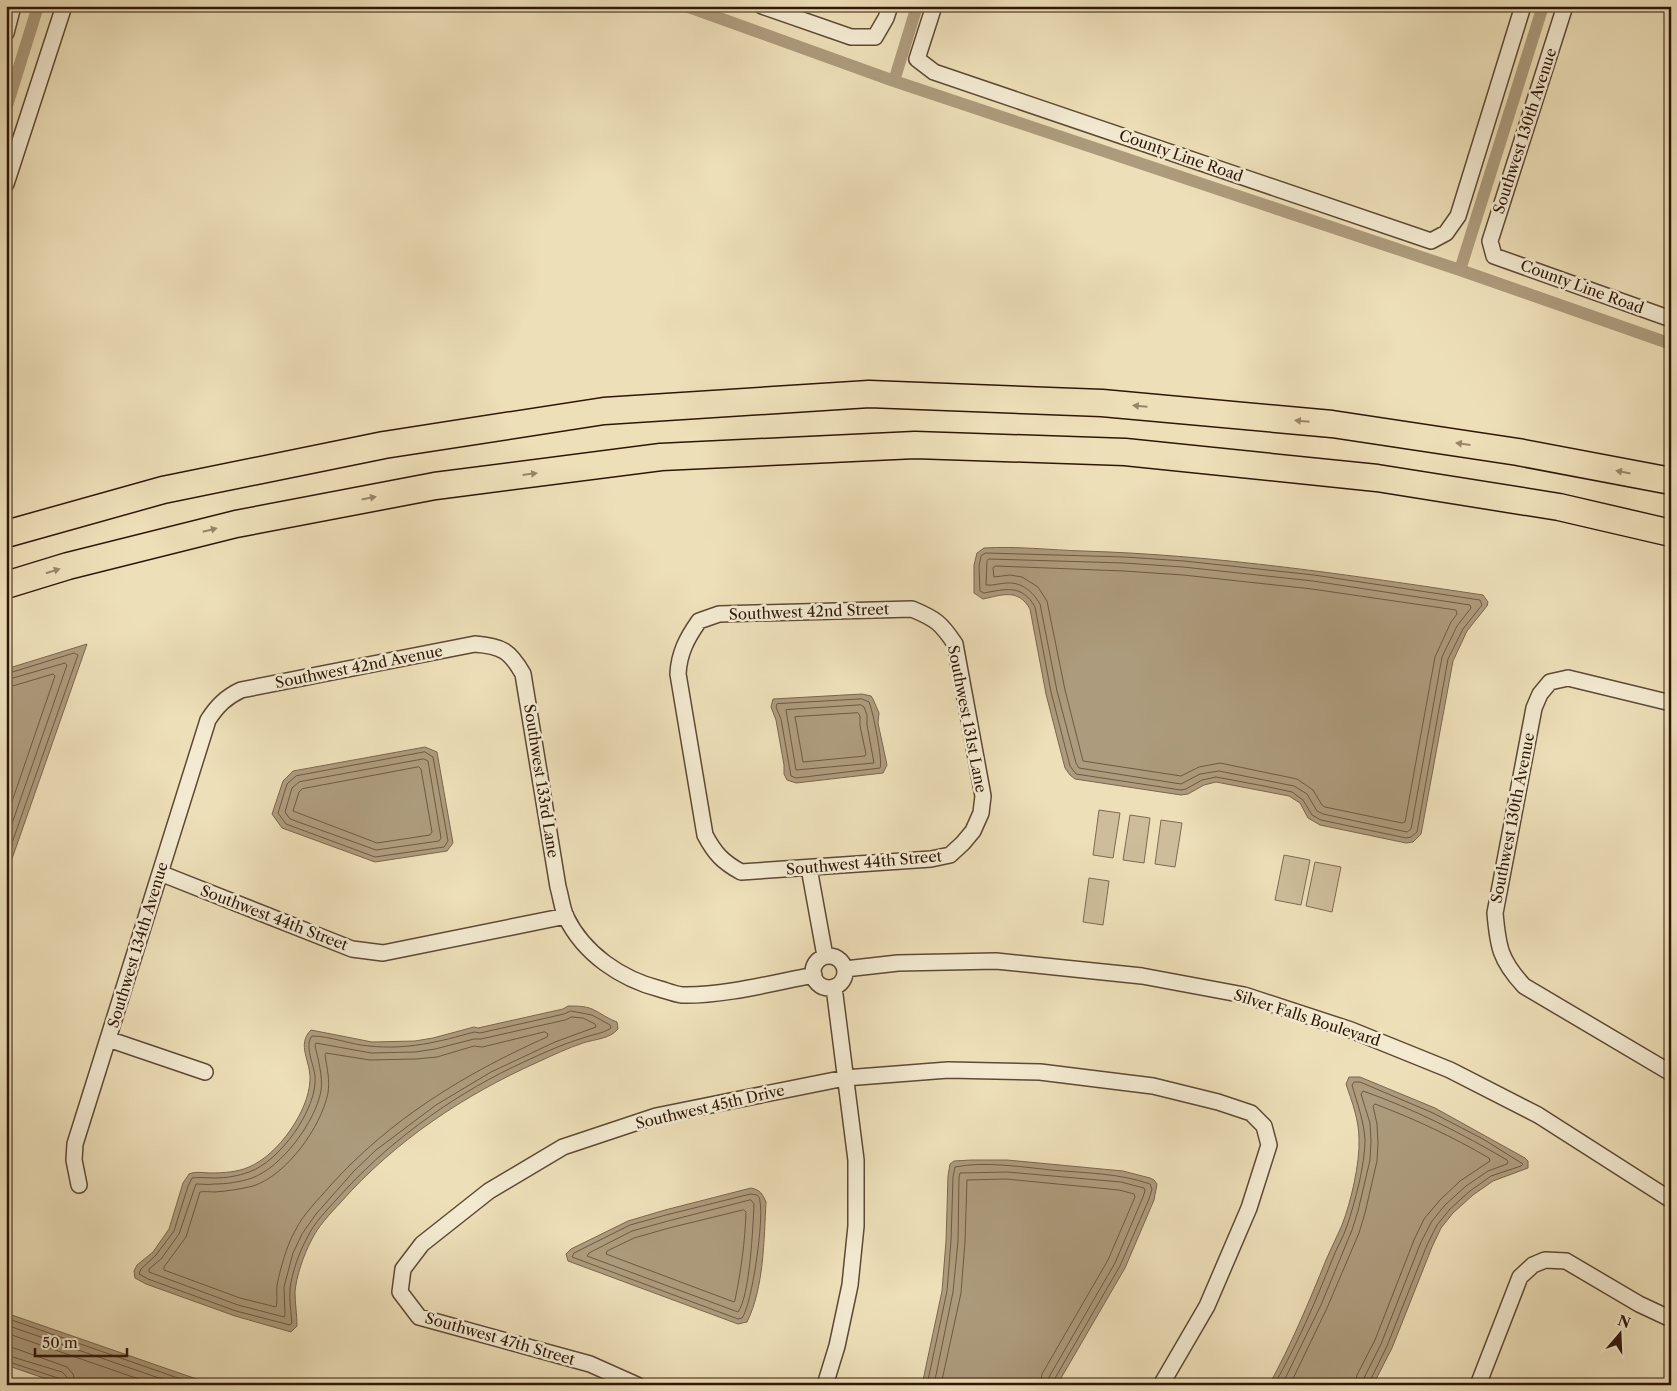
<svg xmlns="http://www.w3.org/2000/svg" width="1677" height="1391" font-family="'Libre Caslon Text',serif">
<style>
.green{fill:#cdbd9a;stroke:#7e6a51}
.water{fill:#ac9b7c;stroke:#7a664e}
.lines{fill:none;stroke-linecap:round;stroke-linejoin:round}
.shore{stroke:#6e5942;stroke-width:1}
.canal{stroke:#ac9b7c;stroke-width:12}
.street-casing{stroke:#5e4934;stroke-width:18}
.highway-casing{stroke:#2f1708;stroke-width:29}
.street{stroke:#f3ead1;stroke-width:15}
.highway{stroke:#eddfb8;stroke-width:26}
.oneway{fill:#988569}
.labels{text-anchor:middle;stroke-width:5;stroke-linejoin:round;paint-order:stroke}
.street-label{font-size:15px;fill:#2f1708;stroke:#f3ead1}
</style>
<rect width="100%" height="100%" fill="#eddfb8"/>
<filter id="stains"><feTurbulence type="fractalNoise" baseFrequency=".004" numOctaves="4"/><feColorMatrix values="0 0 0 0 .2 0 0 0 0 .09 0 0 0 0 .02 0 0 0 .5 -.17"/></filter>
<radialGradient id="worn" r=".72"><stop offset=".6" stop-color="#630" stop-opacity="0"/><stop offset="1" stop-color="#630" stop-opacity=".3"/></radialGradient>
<path class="green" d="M 1099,810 L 1120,813 L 1113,858 L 1093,855 Z
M 1130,815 L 1150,818 L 1144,863 L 1123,860 Z
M 1161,820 L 1182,823 L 1175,867 L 1155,864 Z
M 1284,855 L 1310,860 L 1301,905 L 1275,900 Z
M 1315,862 L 1341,867 L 1332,912 L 1306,906 Z
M 1089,878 L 1109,881 L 1103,925 L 1083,922 Z"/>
<path class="water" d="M 984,548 C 1017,546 1050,550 1083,551 C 1217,555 1350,575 1483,595 L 1488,602 L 1487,606 L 1467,631 L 1453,661 L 1421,834 L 1413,842 L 1406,843 L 1320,825 L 1308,818 L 1300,803 L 1289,796 L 1216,782 L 1204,785 L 1188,794 L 1181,795 L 1075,779 L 1070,775 L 1065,768 L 1046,694 L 1030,609 C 1018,588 1002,595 983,599 L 974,593 L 974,565 L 977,553 Z
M 87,644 L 6,876 L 6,669 Z
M 862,694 L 871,696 L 873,699 L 879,713 L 878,723 L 887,765 L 883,773 L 796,783 L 787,780 L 784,774 L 784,765 L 776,720 L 771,707 L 773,699 Z
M 425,747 L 437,752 L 453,843 L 447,851 L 375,862 L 282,828 L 272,814 L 283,781 L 293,771 Z
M 568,1006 C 576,1006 585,1006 592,1009 C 601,1013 608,1019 617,1022 L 618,1029 C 610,1039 595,1039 583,1043 C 568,1048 553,1055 538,1062 C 464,1095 395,1141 341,1202 C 330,1214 318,1226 311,1241 C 304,1254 296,1277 295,1292 C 295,1303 297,1315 297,1326 L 291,1332 L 235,1316 L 146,1284 L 135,1278 L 134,1271 L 137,1265 L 153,1252 L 169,1229 L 183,1183 L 189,1174 C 196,1171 204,1173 211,1173 C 223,1173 238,1172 249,1167 C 278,1155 309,1111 310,1080 C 311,1061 296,1045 311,1030 L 372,1042 L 415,1041 L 433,1038 L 474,1027 L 478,1028 L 563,1009 Z
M 1349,1077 L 1360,1077 L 1435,1108 L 1525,1158 L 1528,1161 L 1528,1168 L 1493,1181 L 1473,1195 L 1453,1213 L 1441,1228 L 1432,1247 L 1392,1348 L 1373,1385 L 1269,1385 C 1291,1345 1309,1302 1326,1260 C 1331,1248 1337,1237 1342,1225 C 1351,1202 1360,1163 1359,1139 C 1359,1120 1352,1102 1346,1084 Z
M 971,1160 L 1007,1160 L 1123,1171 L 1150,1178 L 1154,1180 L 1157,1184 L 1154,1200 L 1125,1268 L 1057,1385 L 922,1385 L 942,1291 L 946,1241 L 948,1176 L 950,1164 L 954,1161 Z
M 751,1188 C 760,1190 762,1193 766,1202 C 764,1239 764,1288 747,1322 L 738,1324 L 568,1261 L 566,1254 L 571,1249 L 628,1221 L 665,1210 Z
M 6,1313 L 214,1385 L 64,1385 L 6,1365 Z"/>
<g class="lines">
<path class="shore" d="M 986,553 L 1125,557 L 1184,561 L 1314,575 L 1480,600 L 1482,605 L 1463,629 L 1448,659 L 1417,832 L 1411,837 L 1406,838 L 1321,820 L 1312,815 L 1303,800 L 1292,792 L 1264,786 L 1216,777 L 1202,780 L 1186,789 L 1181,790 L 1076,774 L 1070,766 L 1051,692 L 1035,607 C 1022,584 1006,589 984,593 L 980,591 L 979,566 L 981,556 Z
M 989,559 L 1124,563 L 1183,567 L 1313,581 L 1470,605 L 1471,608 L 1457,626 L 1442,657 L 1411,829 L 1407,832 L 1323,814 L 1317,811 L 1307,794 L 1294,786 L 1219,771 L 1200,774 L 1181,784 L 1079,768 L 1076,763 L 1057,691 L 1040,604 C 1033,592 1022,582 1007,583 C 1000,583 993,586 986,585 L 987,561 Z
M 996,566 L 1124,571 L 1183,575 L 1312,589 L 1456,610 L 1457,614 L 1451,622 L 1435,657 L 1405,822 L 1402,823 L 1325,807 L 1322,805 L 1313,790 L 1297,779 L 1220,763 L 1199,767 L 1181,776 L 1083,761 L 1065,690 L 1047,601 L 1038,587 L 1022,577 L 1010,575 L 994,577 L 993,568 Z
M 6,674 L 74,653 L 78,655 L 6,860
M 6,680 L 65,663 L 67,665 L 6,841
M 6,688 L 53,674 L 55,676 L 6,819
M 862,699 L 869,702 C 873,711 883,761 880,768 L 796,778 L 791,776 L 781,719 L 776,707 L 777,704 Z
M 861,705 L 864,707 L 867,715 L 867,725 L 874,763 L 796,770 L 786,710 Z
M 858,713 L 860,716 L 860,726 L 866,754 L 865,756 L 803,762 L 795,717 Z
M 425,752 L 433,757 L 448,841 L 444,847 L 375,857 L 286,824 L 278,813 L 287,784 L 296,776 Z
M 424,759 L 428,761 L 441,838 L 439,841 L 376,850 L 290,819 L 285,812 L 292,788 L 299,782 Z
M 419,767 L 421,769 L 432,832 L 430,835 L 377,843 L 293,811 L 299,792 L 302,789 Z
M 571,1011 L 592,1015 L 610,1025 L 611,1028 C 602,1034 593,1034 583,1038 C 559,1045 535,1057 513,1067 C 447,1099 385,1145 337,1199 C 326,1211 314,1223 307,1238 C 299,1253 292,1272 290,1289 C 289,1299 291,1312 292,1323 L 290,1325 L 236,1311 L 148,1279 L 139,1274 L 141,1269 L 156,1255 L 174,1231 L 188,1186 L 192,1178 C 199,1177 207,1178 215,1178 C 226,1178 238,1176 249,1172 C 279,1162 318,1109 315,1076 C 314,1065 304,1045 312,1036 C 331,1036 351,1045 370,1046 C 406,1050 439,1042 474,1032 L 480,1033 L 564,1014 Z
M 572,1017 L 583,1018 L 595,1024 L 596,1027 L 555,1042 L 491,1072 L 436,1105 L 376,1150 L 354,1171 L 316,1214 L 302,1234 L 293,1253 L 284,1287 L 285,1315 L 284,1317 L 238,1305 L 149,1272 L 149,1269 L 161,1259 L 179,1234 L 196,1184 C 202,1184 208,1185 214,1184 C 227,1184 240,1182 252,1178 C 282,1167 315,1122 321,1091 C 323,1075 318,1060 315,1045 L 316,1043 L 371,1053 L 415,1052 L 435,1049 L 474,1039 L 481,1039 L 565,1020 Z
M 545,1032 L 548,1034 L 547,1037 C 466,1073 390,1119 330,1186 C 318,1200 303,1214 295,1231 C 286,1247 281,1267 277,1285 C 276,1292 278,1301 276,1307 L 240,1298 L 164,1270 L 164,1267 L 186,1237 L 200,1192 C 205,1191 210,1192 215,1192 C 228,1191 241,1189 253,1186 C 287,1175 321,1127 328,1093 C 330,1080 327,1068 325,1055 L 326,1053 L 370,1060 L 416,1059 L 437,1057 L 474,1046 L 482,1047 Z
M 751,1194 L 757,1195 C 759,1197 760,1198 760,1202 C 764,1219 752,1305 742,1318 L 738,1319 L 572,1257 L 574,1253 L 630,1225 L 666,1215 Z
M 751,1200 L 754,1204 C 753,1226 750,1296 738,1312 L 587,1256 L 589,1253 L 632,1231 L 668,1221 Z
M 744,1210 L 746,1212 C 745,1242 741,1271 735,1300 L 734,1302 L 606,1254 L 607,1251 L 634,1238 L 669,1228 Z
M 6,1318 L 198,1385
M 6,1325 L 179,1385
M 6,1333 L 156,1385
M 6,1347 L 14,1348 L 67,1367 L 73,1374 L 76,1385
M 6,1355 L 62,1372 L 67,1377 L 68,1385
M 6,1361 L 58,1378 L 61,1380 L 62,1385
M 927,1385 L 947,1291 L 951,1241 L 953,1177 L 955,1167 C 983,1161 1023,1167 1051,1170 C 1084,1173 1119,1173 1150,1184 L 1152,1189 L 1149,1199 L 1120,1266 L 1054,1380 L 1054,1385
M 934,1385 L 953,1292 L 958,1241 L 959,1177 L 960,1173 L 1007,1172 L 1121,1182 L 1144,1188 L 1145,1191 L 1143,1197 L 1115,1263 L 1049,1377 L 1047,1385
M 941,1385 L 961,1293 L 965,1242 L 967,1180 L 1006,1179 L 1119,1190 L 1134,1194 L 1135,1197 L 1108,1260 L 1042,1374 L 1040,1385
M 1274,1385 C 1297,1345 1315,1303 1332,1260 C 1336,1249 1343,1238 1347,1226 C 1355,1202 1365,1165 1365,1140 C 1364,1121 1357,1103 1352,1085 L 1354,1082 L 1360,1082 L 1433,1113 L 1483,1139 L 1523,1164 L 1521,1166 L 1491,1176 L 1470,1191 L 1450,1209 L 1437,1225 L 1427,1245 L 1387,1346 L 1370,1381 L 1369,1385
M 1282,1385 L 1321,1305 L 1352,1230 L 1358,1211 L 1370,1160 L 1371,1141 L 1370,1123 L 1361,1094 L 1363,1091 C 1414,1109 1461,1133 1507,1160 L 1508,1162 L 1507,1164 L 1488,1171 L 1466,1186 L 1445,1205 L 1432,1221 L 1421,1242 L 1381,1344 L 1364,1378 L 1363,1385
M 1290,1385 L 1327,1308 L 1359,1233 L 1365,1213 L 1377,1161 L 1378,1143 L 1377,1124 L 1373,1106 L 1375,1104 C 1415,1119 1453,1137 1489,1158 L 1490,1161 L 1460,1181 L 1440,1200 L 1424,1219 L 1414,1240 L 1375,1340 L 1357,1375 L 1355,1385"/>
<path class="canal" d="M 686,6 L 894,81 L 1460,270 L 1671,344
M 894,81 L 917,6
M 6,109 L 38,6
M 1460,270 L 1543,6"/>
<g class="street-casing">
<path id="street" d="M 762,6 L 851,37 L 875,37 L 886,18 L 890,6
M 934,6 L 917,59 L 934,72 L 1431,241 L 1446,233 L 1458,216 L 1523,6
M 1565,6 L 1490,241 L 1494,256 L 1671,319
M 6,33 L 13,6
M 6,184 L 64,6
M 912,609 C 936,619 941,623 955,644 L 983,796 L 981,813 L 973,831 L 963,843 L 950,855 L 931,859 L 741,872 C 723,862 715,854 705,835 L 678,674 C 679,653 687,638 699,621 L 719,614 Z
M 1671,703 L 1568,678 L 1550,682 L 1540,694 L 1534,708 L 1495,913 C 1498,947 1500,960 1524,986 L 1671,1073
M 809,868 L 825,956
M 160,873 L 352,949 L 383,953 L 566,916
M813 972a16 16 0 1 1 32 0a16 16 0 1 1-32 0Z
M 845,969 L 898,963 L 996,961 L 1142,976 L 1244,995 L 1351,1030 L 1450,1070 L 1538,1115 L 1671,1200
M 108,1039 L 205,1072
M 79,1185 L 74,1160 L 75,1144 L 208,720 C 217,706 226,697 241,690 L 475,644 C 502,646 510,651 523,674 L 558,887 C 561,897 562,908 566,917 C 584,954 621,979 660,989 C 667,991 674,994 682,995 C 724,996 772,983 814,975
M 637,1385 L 590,1364 L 419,1317 L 400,1292 L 403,1269 L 422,1244 L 489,1191 L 563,1147 L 656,1116 L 845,1078 L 948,1070 L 1040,1072 L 1153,1086 L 1218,1102 L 1251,1113 L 1264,1126 L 1269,1145 L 1249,1208 L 1207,1306 L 1161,1385
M 825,1385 L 837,1346 L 850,1285 L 856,1226 L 856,1160 L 834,987
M 1478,1385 L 1520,1277 L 1533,1265 L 1545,1260 L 1566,1261 L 1639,1304 L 1671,1319"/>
</g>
<g class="highway-casing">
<path id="highway" d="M 6,534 L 163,490 L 384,445 L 604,411 L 869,394 L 1102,403 L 1332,424 L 1518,452 L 1671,481
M 6,585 L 68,566 L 236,524 L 435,486 L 661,457 L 915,445 L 1125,452 L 1377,478 L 1559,507 L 1671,533"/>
</g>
<use href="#street" class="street"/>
<use href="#highway" class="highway"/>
</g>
<defs><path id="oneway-solid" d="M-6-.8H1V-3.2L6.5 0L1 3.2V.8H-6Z" transform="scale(1.25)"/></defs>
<g class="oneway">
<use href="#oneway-solid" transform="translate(1140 406) rotate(-175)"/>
<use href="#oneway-solid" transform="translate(1302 421) rotate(-175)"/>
<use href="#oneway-solid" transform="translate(1463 444) rotate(-172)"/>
<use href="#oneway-solid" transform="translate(1623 472) rotate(-169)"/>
<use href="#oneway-solid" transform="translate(530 474) rotate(-7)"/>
<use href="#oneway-solid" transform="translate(369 498) rotate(-11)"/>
<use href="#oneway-solid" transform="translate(210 530) rotate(-14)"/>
<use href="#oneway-solid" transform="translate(53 571) rotate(-18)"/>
</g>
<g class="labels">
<g class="street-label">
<text transform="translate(1525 131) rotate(-72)" y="5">Southwest 130th Avenue</text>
<text transform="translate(1181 156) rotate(19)" y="5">County Line Road</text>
<text transform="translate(1582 287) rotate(20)" y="5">County Line Road</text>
<text transform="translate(809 612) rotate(-2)" y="5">Southwest 42nd Street</text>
<text transform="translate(359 667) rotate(-11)" y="5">Southwest 42nd Avenue</text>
<text transform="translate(967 719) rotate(79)" y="5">Southwest 131st Lane</text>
<text transform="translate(541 781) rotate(81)" y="5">Southwest 133rd Lane</text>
<text transform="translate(1513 818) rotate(-79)" y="5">Southwest 130th Avenue</text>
<text transform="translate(864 863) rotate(-5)" y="5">Southwest 44th Street</text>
<text transform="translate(274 918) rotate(21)" y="5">Southwest 44th Street</text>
<text transform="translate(138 945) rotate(-73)" y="5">Southwest 134th Avenue</text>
<text transform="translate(1307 1018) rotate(18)" y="5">Silver Falls Boulevard</text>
<text transform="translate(710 1107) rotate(-13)" y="5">Southwest 45th Drive</text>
<text transform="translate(500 1339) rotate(16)" y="5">Southwest 47th Street</text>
</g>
</g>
<rect width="1677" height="1391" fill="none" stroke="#eddfb8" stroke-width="25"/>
<rect x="8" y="8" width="1662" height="1376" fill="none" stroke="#2f1708" stroke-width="2.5"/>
<rect x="12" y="12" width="1652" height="1366" fill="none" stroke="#2f1708"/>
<g transform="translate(1620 1334) rotate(19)" stroke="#f3ead1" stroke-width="4" paint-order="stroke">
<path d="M0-4L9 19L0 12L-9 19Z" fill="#2f1708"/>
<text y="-8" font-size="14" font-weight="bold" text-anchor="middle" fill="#2f1708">N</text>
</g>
<path d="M35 1348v8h92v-8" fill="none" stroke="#2f1708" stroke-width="2.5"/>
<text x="42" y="1348" font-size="15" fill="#2f1708" stroke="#f3ead1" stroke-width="4" paint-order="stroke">50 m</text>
<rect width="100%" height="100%" filter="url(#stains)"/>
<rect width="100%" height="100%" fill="url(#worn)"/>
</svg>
